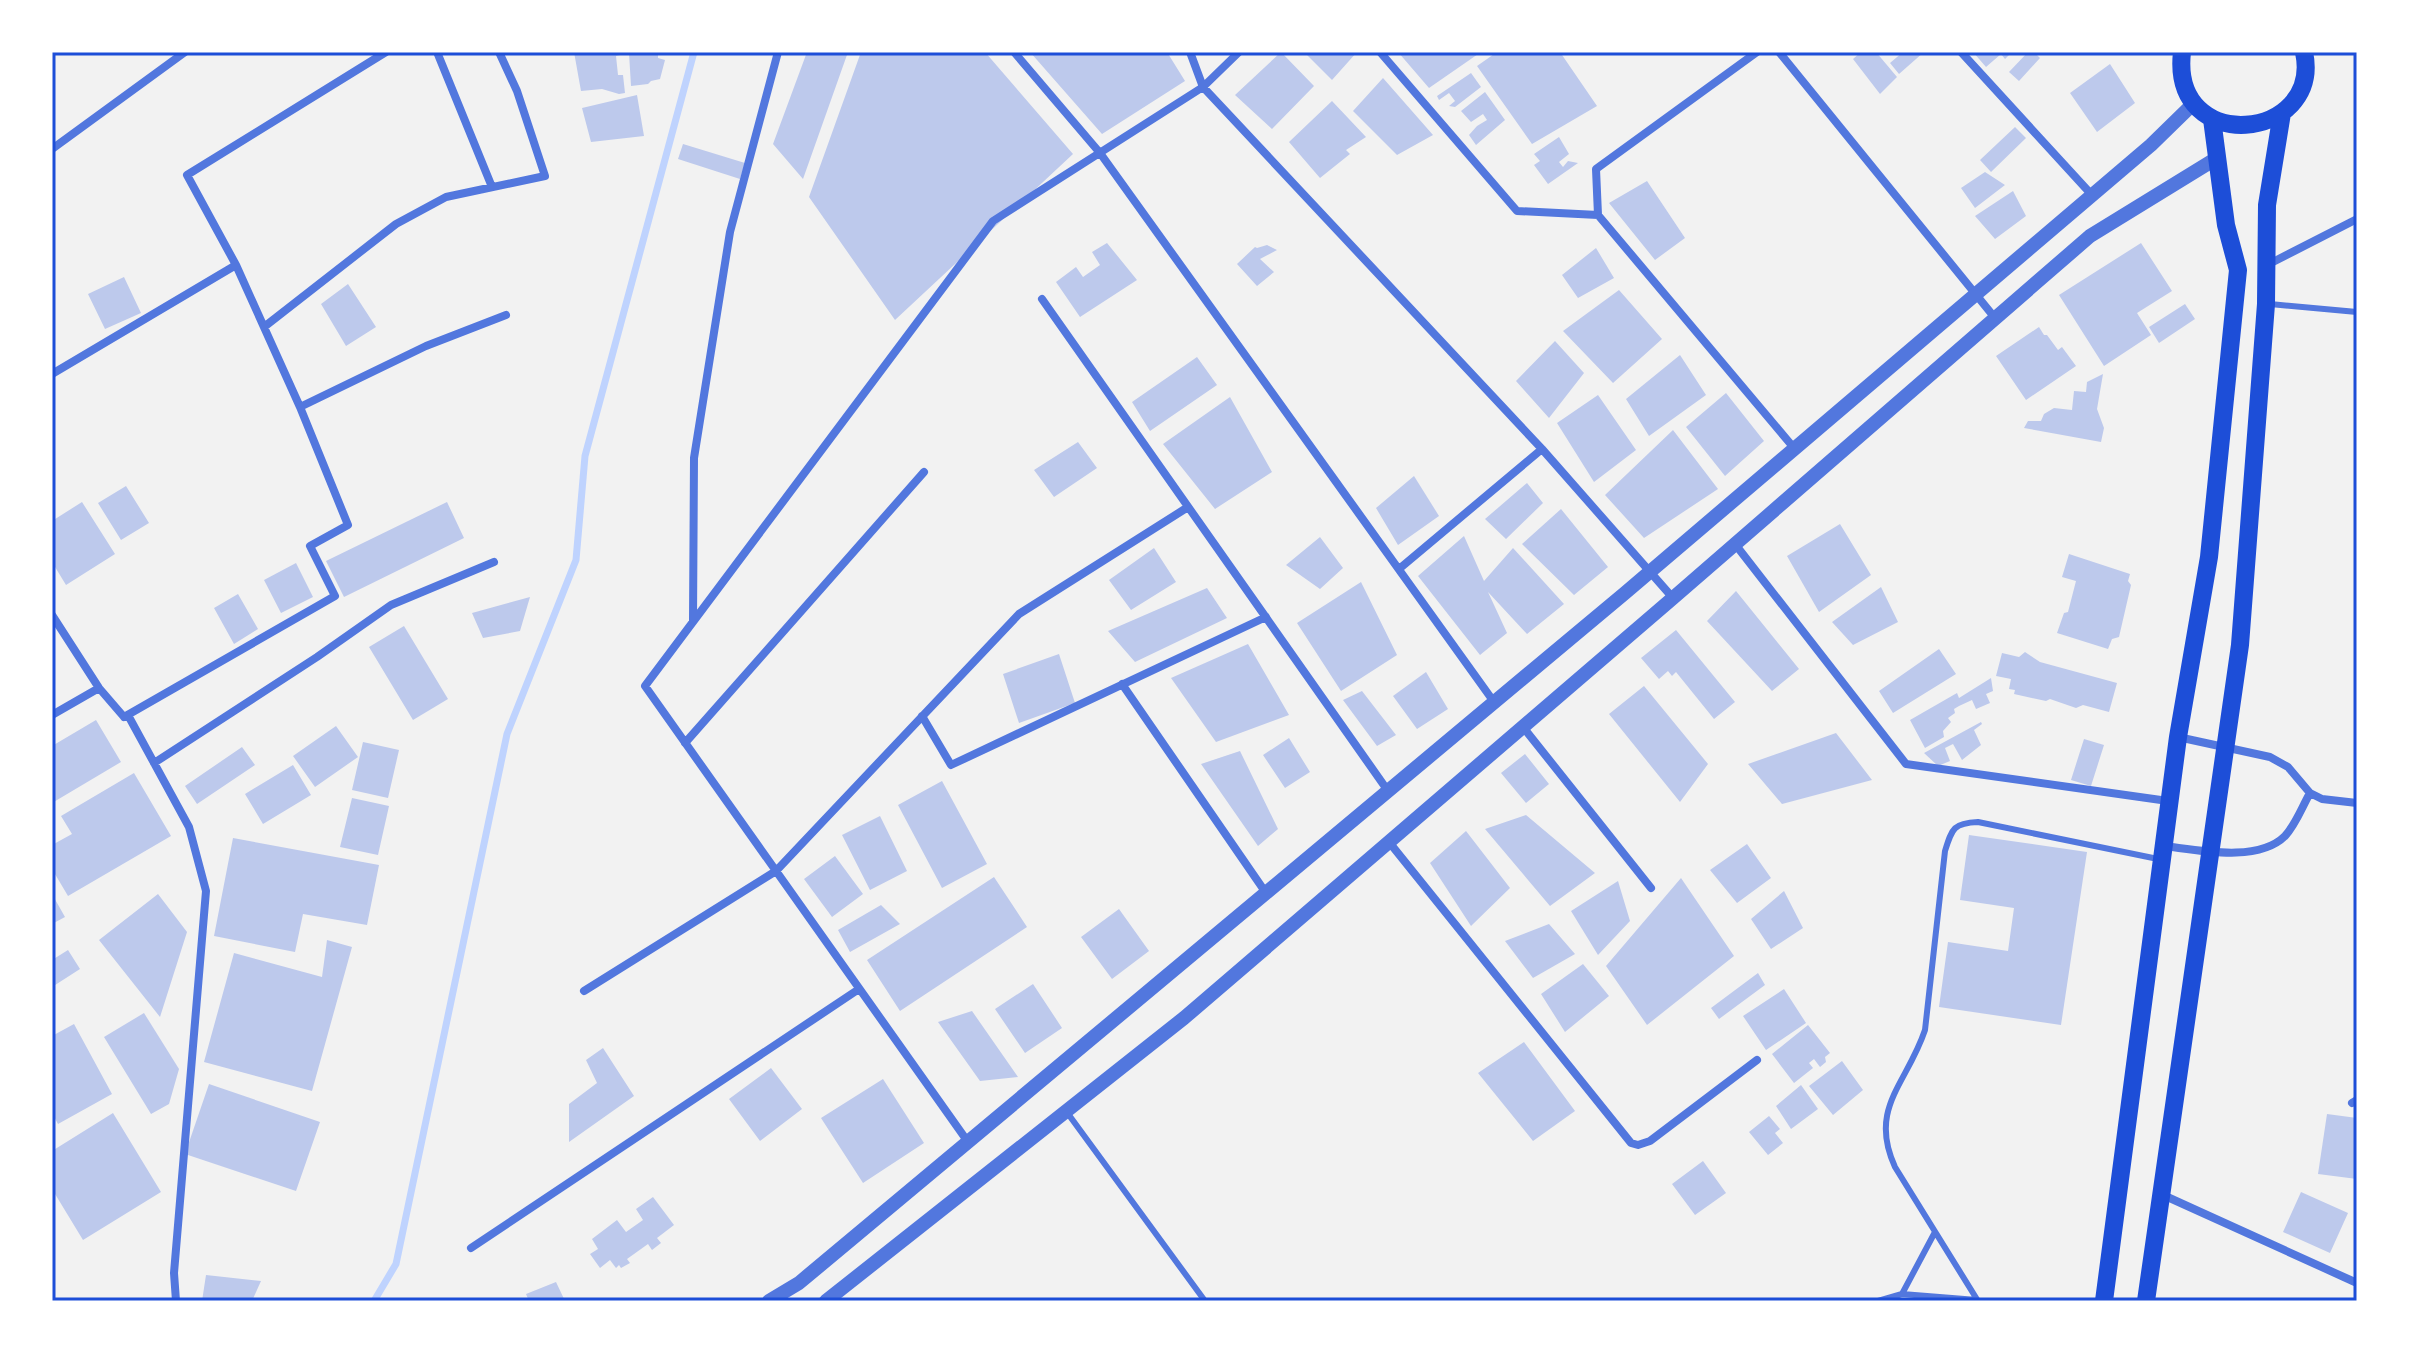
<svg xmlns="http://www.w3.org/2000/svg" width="2409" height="1353" font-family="'Noto Sans',sans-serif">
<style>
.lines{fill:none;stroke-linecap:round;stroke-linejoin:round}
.stream{stroke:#bfd3fe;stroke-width:7}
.building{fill:#bdc9ec}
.service{stroke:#5277de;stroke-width:6}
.minor{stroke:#5277de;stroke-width:8}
.tertiary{stroke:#5277de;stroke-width:14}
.primary{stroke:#1d4ed8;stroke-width:18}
.neatline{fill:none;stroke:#1d4ed8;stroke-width:3}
</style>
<rect width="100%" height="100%" fill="#f2f2f2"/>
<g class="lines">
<path class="stream" d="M 374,1301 L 396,1264 L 507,734 L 576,560 L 585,456 L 694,52"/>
</g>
<path class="building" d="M 574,52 L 620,52 L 620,55 L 616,56 L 618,75 L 623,75 L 625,93 L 619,94 L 602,89 L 581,91 Z
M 632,52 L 658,52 L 658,58 L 665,60 L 660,79 L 651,81 L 648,84 L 631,86 L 629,53 Z
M 807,52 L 848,52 L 803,179 L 773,144 Z
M 861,52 L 985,52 L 1073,154 L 895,320 L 809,197 Z
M 1030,52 L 1167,52 L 1185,81 L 1102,134 Z
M 1281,52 L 1314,86 L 1272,129 L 1235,95 Z
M 1304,52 L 1357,52 L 1332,80 Z
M 1398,52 L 1481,52 L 1429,88 Z
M 1497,52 L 1560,52 L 1597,106 L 1532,144 L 1477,66 Z
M 1861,52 L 1876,52 L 1897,77 L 1880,94 L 1853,59 Z
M 1903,52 L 1924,52 L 1899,74 L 1890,63 Z
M 1973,52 L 2012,52 L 2005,59 L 2001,54 L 1986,67 Z
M 2028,52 L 2034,52 L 2040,58 L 2019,81 L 2009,72 Z
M 2110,64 L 2135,103 L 2097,132 L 2070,93 Z
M 1471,73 L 1481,87 L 1455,107 L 1449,106 L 1455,101 L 1449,93 L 1439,100 L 1437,96 Z
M 1383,78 L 1433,135 L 1397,155 L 1353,111 Z
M 1485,92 L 1505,120 L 1476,145 L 1469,135 L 1477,126 L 1487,120 L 1483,114 L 1471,122 L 1461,111 Z
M 637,95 L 644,136 L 591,142 L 582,108 Z
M 1332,101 L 1366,137 L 1346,150 L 1350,154 L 1320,178 L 1289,142 Z
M 2015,127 L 2026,138 L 1991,172 L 1980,160 Z
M 1559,137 L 1569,154 L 1559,162 L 1563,167 L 1568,161 L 1578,163 L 1548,184 L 1534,165 L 1540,161 L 1534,154 Z
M 683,144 L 745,163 L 740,179 L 678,159 Z
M 1985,172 L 2005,185 L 1975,208 L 1961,188 Z
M 1647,181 L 1685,238 L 1655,260 L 1609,203 Z
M 2013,191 L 2026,216 L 1995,239 L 1975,216 Z
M 1107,243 L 1137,280 L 1080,317 L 1056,282 L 1076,267 L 1083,277 L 1100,265 L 1092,252 Z
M 2141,243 L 2172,291 L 2137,313 L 2151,335 L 2104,366 L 2059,295 Z
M 1267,245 L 1277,250 L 1260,259 L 1274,272 L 1257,286 L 1237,264 L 1255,247 L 1257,248 Z
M 1596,248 L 1614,278 L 1578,298 L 1562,275 Z
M 124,277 L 141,313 L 105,329 L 88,294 Z
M 348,284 L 376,327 L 346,346 L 321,304 Z
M 1619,290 L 1662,339 L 1613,383 L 1563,331 Z
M 2185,304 L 2195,319 L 2159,343 L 2149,327 Z
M 2039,327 L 2044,335 L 2047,335 L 2058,350 L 2062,347 L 2076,366 L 2026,400 L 1996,356 Z
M 1555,341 L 1584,373 L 1549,418 L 1516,381 Z
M 1680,355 L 1706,395 L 1649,436 L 1626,399 Z
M 1197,357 L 1217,385 L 1150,431 L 1132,402 Z
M 2103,374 L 2097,409 L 2104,428 L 2101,442 L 2024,428 L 2028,421 L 2041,421 L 2044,414 L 2054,408 L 2072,410 L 2074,391 L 2086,392 L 2087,382 Z
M 1726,393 L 1764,441 L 1725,476 L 1686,427 Z
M 1598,395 L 1636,450 L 1594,482 L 1557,423 Z
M 1230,397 L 1272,472 L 1215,509 L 1163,444 Z
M 1673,430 L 1718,489 L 1644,538 L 1605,495 Z
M 1078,442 L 1097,468 L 1054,497 L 1034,470 Z
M 1414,476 L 1439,516 L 1398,545 L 1376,508 Z
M 1527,483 L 1543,503 L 1506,539 L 1485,519 Z
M 126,486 L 149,523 L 121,540 L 98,503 Z
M 82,502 L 115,554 L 66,585 L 52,562 L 52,521 Z
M 447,502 L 464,538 L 344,597 L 326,561 Z
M 1561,509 L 1608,567 L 1574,595 L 1522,544 Z
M 1840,524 L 1871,575 L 1819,612 L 1787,556 Z
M 1464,536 L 1484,581 L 1513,548 L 1564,604 L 1527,634 L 1488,592 L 1507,633 L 1480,655 L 1418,576 Z
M 1320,537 L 1343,568 L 1320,589 L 1286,565 Z
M 1154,548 L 1176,582 L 1131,610 L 1109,580 Z
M 2069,554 L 2130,574 L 2128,581 L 2131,585 L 2119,637 L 2112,639 L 2108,649 L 2057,633 L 2064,613 L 2068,612 L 2076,581 L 2062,577 Z
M 296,563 L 313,597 L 281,613 L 264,580 Z
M 1361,582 L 1397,655 L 1341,691 L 1297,623 Z
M 1881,587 L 1898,622 L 1853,645 L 1832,622 Z
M 1207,588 L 1227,618 L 1135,662 L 1108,631 Z
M 1736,591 L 1799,669 L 1772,691 L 1707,621 Z
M 238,594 L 258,629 L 234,644 L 214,608 Z
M 530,597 L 520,631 L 483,638 L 472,613 Z
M 404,626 L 448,699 L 413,720 L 369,647 Z
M 1676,630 L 1735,702 L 1714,719 L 1676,672 L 1672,676 L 1668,671 L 1659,679 L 1641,658 Z
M 1248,644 L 1289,715 L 1216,742 L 1171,678 Z
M 1939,649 L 1956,674 L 1893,713 L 1879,691 Z
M 2025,652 L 2040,662 L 2117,683 L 2109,712 L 2083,705 L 2076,708 L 2050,699 L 2046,701 L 2014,694 L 2015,690 L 2009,689 L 2011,679 L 1996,676 L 2002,653 L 2019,657 Z
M 1059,654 L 1075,703 L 1019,723 L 1003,674 Z
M 1426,672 L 1448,709 L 1417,729 L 1393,696 Z
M 1991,678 L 1993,691 L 1986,694 L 1990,703 L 1976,709 L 1972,700 L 1959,706 L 1954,709 L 1955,713 L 1948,718 L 1951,722 L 1943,731 L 1944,737 L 1925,748 L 1910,720 L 1957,693 L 1959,698 Z
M 1644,686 L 1708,764 L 1680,802 L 1609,714 Z
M 1362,691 L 1396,735 L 1377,746 L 1343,700 Z
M 96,720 L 121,762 L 52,803 L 52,746 Z
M 1981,722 L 1982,724 L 1974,730 L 1981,745 L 1962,760 L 1953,744 L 1945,748 L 1950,761 L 1938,766 L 1924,753 Z
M 336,726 L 358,757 L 315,787 L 293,756 Z
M 1836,733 L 1872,780 L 1782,804 L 1748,764 Z
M 1289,738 L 1310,772 L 1285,788 L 1263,755 Z
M 2084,739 L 2104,745 L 2091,786 L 2071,780 Z
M 363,742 L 399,750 L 388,798 L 352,790 Z
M 242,747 L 255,765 L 197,804 L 185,786 Z
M 1240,751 L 1278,829 L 1258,846 L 1201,764 Z
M 1525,754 L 1549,784 L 1526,803 L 1501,773 Z
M 293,765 L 311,795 L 263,824 L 245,794 Z
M 134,773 L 171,836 L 68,896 L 52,869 L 52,845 L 72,834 L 61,816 Z
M 942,781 L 987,864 L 942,888 L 898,805 Z
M 352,798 L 389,806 L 378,855 L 340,847 Z
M 1526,815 L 1595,873 L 1550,906 L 1485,829 Z
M 880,816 L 907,871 L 870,890 L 842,835 Z
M 1466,831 L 1510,888 L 1471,926 L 1430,863 Z
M 1969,835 L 2087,852 L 2061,1025 L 1939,1007 L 1948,942 L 2008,951 L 2014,908 L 1960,900 Z
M 233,838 L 379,865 L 367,925 L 303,914 L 295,952 L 214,936 Z
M 1747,844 L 1771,878 L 1737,903 L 1710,870 Z
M 835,856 L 863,894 L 832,917 L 804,879 Z
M 994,877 L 1027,927 L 900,1011 L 867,960 Z
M 1681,878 L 1734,956 L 1647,1025 L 1606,966 Z
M 1618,881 L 1630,921 L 1598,955 L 1571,911 Z
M 1784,891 L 1803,928 L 1771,949 L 1751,919 Z
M 52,894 L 65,917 L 52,924 Z
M 158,894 L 187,932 L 160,1017 L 99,940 Z
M 881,905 L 900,924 L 850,952 L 838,930 Z
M 1119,909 L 1149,951 L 1112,979 L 1081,937 Z
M 1549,924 L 1575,954 L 1533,978 L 1505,941 Z
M 327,940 L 352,947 L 312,1091 L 204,1062 L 234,953 L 322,977 Z
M 68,950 L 80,969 L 52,987 L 52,960 Z
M 1583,964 L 1609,996 L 1565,1032 L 1541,994 Z
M 1758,973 L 1765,985 L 1719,1019 L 1711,1008 Z
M 1033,984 L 1062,1028 L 1025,1053 L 995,1009 Z
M 1784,989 L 1806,1023 L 1766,1050 L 1743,1016 Z
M 972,1011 L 1018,1077 L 980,1081 L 938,1022 Z
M 144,1013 L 179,1069 L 169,1104 L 151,1114 L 104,1037 Z
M 74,1024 L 112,1094 L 58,1124 L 52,1113 L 52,1036 Z
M 1808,1025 L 1830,1053 L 1825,1057 L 1826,1062 L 1820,1067 L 1814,1059 L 1809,1063 L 1813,1068 L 1794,1083 L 1772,1054 Z
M 1524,1042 L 1575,1111 L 1533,1141 L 1478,1073 Z
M 603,1048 L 634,1096 L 569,1142 L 569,1104 L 597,1083 L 586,1060 Z
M 1842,1061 L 1863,1090 L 1833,1115 L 1809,1086 Z
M 771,1068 L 802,1109 L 760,1141 L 729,1099 Z
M 883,1079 L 924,1143 L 863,1183 L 821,1118 Z
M 209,1084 L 320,1122 L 296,1191 L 185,1154 Z
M 1801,1085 L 1818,1109 L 1791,1129 L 1776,1106 Z
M 113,1113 L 161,1192 L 83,1240 L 52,1189 L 52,1151 Z
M 2327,1114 L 2357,1118 L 2357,1179 L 2318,1174 Z
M 1769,1116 L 1780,1129 L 1775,1133 L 1783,1143 L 1768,1155 L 1749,1132 Z
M 1703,1161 L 1726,1193 L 1695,1215 L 1672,1184 Z
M 2301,1192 L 2348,1213 L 2330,1253 L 2283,1232 Z
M 653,1197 L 674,1225 L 657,1238 L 661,1243 L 652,1250 L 648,1244 L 627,1259 L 630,1263 L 621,1268 L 619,1265 L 616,1268 L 610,1260 L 600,1268 L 590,1254 L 598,1249 L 592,1239 L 617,1220 L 626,1232 L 643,1220 L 636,1209 Z
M 206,1275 L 261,1281 L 252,1301 L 202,1301 Z
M 556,1282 L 565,1301 L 529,1301 L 526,1294 Z"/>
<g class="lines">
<path class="service" d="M 2270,304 L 2357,312
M 1066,1111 L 1205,1301
M 1902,1294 L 1935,1232
M 1878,1301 L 1902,1294 L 1977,1300
M 1978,1301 L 1895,1167 C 1868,1108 1907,1084 1925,1030 L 1945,851 C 1952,828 1954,823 1978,822 L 2158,859"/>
<path class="minor" d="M 437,52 L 492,187
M 1014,52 L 1100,153 L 1494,702
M 1190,52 L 1203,87 L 1542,449 L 1673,598
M 1380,52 L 1517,211 L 1598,215
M 1757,52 L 1596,169 L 1598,215 L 1794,448
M 1779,52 L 1995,318
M 1961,52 L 2091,194
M 52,149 L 185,52
M 2269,264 L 2357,219
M 1042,299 L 1388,791
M 264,327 L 396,224 L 446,197 L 545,176 L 517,91 L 499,52
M 52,374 L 236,265
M 300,407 L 426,346 L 506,315
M 1735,544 L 1906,764 L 2168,801
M 1399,569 L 1542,449
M 52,615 L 99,688 L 124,717 L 129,717 L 189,827 L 206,891 L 174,1273 L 176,1301
M 693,621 L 694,458 L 730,232 L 778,52
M 1122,684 L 1266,893
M 52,715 L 99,688
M 922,716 L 951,765 L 1266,617
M 124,717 L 335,596 L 310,546 L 348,525 L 300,407 L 236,265 L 187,175 L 386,52
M 1523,727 L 1651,888
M 2178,737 L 2270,757 L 2288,767 L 2310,793 L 2322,799 L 2357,803
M 685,743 L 924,472
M 154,763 L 317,657 L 391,605 L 494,562
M 1389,842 L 1631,1143 L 1638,1145 L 1650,1141 L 1757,1060
M 2164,846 C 2198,850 2258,863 2285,836 C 2296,824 2302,807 2310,793
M 584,991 L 776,871 L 1019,614 L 1188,507
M 2352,1103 L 2357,1100
M 968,1142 L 645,686 L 993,221 L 1203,87 L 1239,52
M 2163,1195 L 2357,1283
M 471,1248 L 859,989"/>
<path class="tertiary" d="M 769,1301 L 799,1283 L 1625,593 L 2151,145 L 2193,104
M 826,1301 L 1184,1018 L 1673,598 L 2090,236 L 2217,158"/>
<path class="primary" d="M 2182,52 C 2170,157 2323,141 2304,52
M 2104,1301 L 2178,737 L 2209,557 L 2238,270 L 2226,225 L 2212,119
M 2146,1301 L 2240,645 L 2266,304 L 2267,205 L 2282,113"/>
</g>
<rect width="2409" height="1353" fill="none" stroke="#ffffff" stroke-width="108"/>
<rect x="54" y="54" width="2301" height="1245" class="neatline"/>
</svg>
